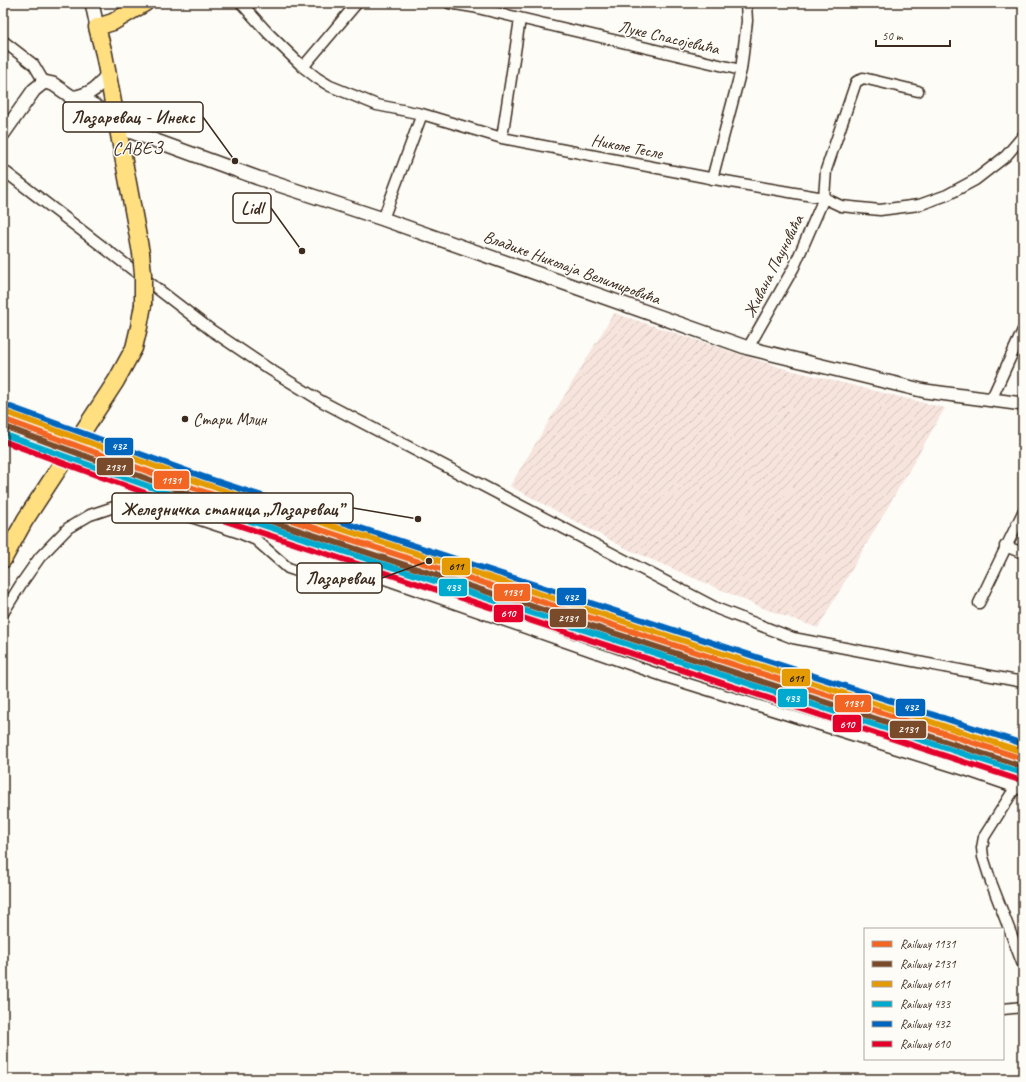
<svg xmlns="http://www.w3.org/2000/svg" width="1026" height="1082" font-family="Caveat,sans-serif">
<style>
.industrial{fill:url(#industrial-furrows)}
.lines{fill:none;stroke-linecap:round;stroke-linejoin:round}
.minor-casing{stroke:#3b2a1e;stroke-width:13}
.tertiary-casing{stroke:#3b2a1e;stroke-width:16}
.primary-casing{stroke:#3b2a1e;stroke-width:19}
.minor{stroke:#fdfcf7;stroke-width:10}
.tertiary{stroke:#fdfcf7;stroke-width:13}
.primary{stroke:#ffdf80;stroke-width:16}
.primary-bridge-casing{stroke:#3b2a1e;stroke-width:19;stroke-linecap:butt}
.primary-bridge{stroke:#ffdf80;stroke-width:16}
.rail-1-casing{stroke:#fdfcf7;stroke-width:9}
.rail-2-casing{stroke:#fdfcf7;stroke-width:9}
.rail-3-casing{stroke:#fdfcf7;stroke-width:9}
.rail-4-casing{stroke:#fdfcf7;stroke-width:9}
.rail-5-casing{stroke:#fdfcf7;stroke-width:9}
.rail-6-casing{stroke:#fdfcf7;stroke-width:9}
.rail-1{stroke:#f26522;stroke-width:6}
.rail-2{stroke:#7a4b2a;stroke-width:6}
.rail-3{stroke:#e49a03;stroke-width:6}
.rail-4{stroke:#00a9ce;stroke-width:6}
.rail-5{stroke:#0065bd;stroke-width:6}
.rail-6{stroke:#e4002b;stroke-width:6}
.poi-dot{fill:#3b2a1e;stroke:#fdfcf7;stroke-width:1.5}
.labels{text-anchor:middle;stroke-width:3;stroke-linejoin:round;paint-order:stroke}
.street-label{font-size:17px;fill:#3b2a1e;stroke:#fdfcf7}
.poi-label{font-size:17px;fill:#3b2a1e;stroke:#fdfcf7;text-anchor:start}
.neighbourhood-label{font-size:18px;letter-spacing:1px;fill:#3b2a1e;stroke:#fdfcf7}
.leader{fill:none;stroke:#3b2a1e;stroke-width:1.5}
.callout-dot{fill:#3b2a1e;stroke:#fdfcf7;stroke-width:1.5}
.callout{fill:#fdfcf7;stroke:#3b2a1e;stroke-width:1.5}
.callout-label{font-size:18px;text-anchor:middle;font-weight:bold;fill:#3b2a1e}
.line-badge{stroke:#fdfcf7;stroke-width:1.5}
.badge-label{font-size:11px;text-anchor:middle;font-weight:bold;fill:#fff}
.pale-badge-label{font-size:11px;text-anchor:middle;font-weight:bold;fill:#111}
</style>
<defs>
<pattern id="industrial-furrows" width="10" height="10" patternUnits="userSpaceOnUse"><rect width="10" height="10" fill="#f6e4dd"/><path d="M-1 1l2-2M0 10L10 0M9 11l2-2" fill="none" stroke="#d4c4bd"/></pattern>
</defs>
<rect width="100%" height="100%" fill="#fdfcf7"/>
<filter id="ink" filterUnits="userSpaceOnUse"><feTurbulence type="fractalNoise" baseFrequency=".025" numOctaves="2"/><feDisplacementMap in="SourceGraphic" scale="8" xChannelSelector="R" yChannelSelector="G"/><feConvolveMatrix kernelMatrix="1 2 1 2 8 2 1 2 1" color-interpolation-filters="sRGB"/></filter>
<g filter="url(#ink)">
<path class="industrial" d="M 614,313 L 782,368 L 945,408 L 818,628 L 765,609 L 625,548 L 510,486 Z"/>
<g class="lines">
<g class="minor-casing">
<path id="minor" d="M 241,3 L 268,33 L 303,67 L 317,78 L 330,86 L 377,105 L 422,114 L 502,138 L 725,181 L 824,198 L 841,206 L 880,210 L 919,205 L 947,195 L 975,180 L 1006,156 L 1023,136
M 449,3 L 473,7 L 741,70
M 3,41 L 34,65 L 44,82
M 303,67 L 357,3
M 502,138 L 520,19
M 3,170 L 211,330 L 266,367 L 321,401 L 718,609 L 793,638 L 1023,682
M 712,179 L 741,70 L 747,21 L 746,3
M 383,219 L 422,114
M 748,348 L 794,267 L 824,198 L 826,170 L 856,82 L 863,78 L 918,91
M 991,400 L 1023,330
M 1005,546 L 1023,553
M 979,603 L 1023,512
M 3,613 L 21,584 L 40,557 L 68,528 L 90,515 L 114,507 L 144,508 L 182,514 L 237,532 L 256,540 L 288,568 L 300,572 L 313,573 L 357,571 L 382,578 L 666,677 L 971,772 L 1023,790
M 1015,788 L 984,837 L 982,848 L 983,857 L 991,882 L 1023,965
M 1003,1009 L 1023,1007"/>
</g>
<g class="tertiary-casing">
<path id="tertiary" d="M 92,3 L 97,27
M 74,97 C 88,101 102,109 112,120
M 76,97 C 91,94 100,87 107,74
M 3,134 L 34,90 L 44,82 L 53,84 L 69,95 L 73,101 L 87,113 L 118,127 L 258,178 L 383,219 L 748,348 L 925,391 L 1023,404"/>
</g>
<g class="primary-casing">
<path id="primary" d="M 141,253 L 104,54 L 97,27 L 113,22 L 145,3
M 3,560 L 25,520 L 116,381 L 134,348 L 139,327 L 143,305"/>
</g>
<use href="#minor" class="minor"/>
<use href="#tertiary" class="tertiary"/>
<use href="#primary" class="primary"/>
<g class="primary-bridge-casing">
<path id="primary-bridge" d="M 141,253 L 143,274 L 143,305"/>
</g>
<use href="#primary-bridge" class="primary-bridge"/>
<g class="rail-1-casing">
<path id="rail-1" d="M 3,419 L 199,490 L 1023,759"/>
</g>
<g class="rail-2-casing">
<path id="rail-2" d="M 3,426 L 197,497 L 1021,766"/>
</g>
<g class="rail-3-casing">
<path id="rail-3" d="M 5,412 L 201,483 L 1023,752"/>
</g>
<g class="rail-4-casing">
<path id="rail-4" d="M 3,434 L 195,503 L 1019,772"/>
</g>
<g class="rail-5-casing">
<path id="rail-5" d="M 8,406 L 204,477 L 1023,744"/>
</g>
<g class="rail-6-casing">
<path id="rail-6" d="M 3,441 L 192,510 L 1016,779"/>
</g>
<use href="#rail-1" class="rail-1"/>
<use href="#rail-2" class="rail-2"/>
<use href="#rail-3" class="rail-3"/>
<use href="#rail-4" class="rail-4"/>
<use href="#rail-5" class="rail-5"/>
<use href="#rail-6" class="rail-6"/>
</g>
</g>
<circle class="poi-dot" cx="185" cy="419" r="4"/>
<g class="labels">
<g class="street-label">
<text transform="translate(669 37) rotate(13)" y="6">Луке Спасојевића</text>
<text transform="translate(627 146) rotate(11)" y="6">Николе Тесле</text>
<text transform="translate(773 266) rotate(-63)" y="6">Живана Пауновића</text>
<text transform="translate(572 267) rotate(20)" y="6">Владике Николаја Велимировића</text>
</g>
<g class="poi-label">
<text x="193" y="425">Стари Млин</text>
</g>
<g class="neighbourhood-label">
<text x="138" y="154">САВЕЗ</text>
</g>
</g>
<path class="leader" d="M235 161L203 117M302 251L271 208M418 519L353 508M429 561L382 578"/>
<g class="callout-dot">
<circle cx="235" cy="161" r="4"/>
<circle cx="302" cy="251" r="4"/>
<circle cx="418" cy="519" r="4"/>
<circle cx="429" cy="561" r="4"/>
</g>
<g class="callout">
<rect x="63" y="102" width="140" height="30" rx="4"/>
<rect x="233" y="193" width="38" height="30" rx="4"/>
<rect x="112" y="493" width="241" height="30" rx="4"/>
<rect x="297" y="563" width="85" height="30" rx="4"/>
</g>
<g class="callout-label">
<text x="133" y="123">Лазаревац - Инекс</text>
<text x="252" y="214">Lidl</text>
<text x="232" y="515">Железничка станица „Лазаревац”</text>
<text x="340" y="584">Лазаревац</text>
</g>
<g class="line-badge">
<rect x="104" y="437" width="30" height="19" rx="4" fill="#0065bd"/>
<rect x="96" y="457" width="38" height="19" rx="4" fill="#7a4b2a"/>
<rect x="153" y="470" width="37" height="20" rx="4" fill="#f26522"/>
<rect x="441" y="557" width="30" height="19" rx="4" fill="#e49a03"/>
<rect x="438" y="578" width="30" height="19" rx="4" fill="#00a9ce"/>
<rect x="493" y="583" width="38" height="19" rx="4" fill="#f26522"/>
<rect x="556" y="587" width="31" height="19" rx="4" fill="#0065bd"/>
<rect x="493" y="604" width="31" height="19" rx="4" fill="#e4002b"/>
<rect x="549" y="608" width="38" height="20" rx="4" fill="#7a4b2a"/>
<rect x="781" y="668" width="30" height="19" rx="4" fill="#e49a03"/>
<rect x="777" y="688" width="31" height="20" rx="4" fill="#00a9ce"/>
<rect x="834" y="694" width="38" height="19" rx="4" fill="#f26522"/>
<rect x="895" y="698" width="31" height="19" rx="4" fill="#0065bd"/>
<rect x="832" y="714" width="30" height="19" rx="4" fill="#e4002b"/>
<rect x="889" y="720" width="38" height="19" rx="4" fill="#7a4b2a"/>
</g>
<g class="badge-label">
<text x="119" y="450">432</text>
<text x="115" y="471">2131</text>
<text x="171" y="484">1131</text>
<text x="453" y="591">433</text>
<text x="512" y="596">1131</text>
<text x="571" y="601">432</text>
<text x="508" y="617">610</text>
<text x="568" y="622">2131</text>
<text x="792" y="702">433</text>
<text x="853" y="707">1131</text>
<text x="911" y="711">432</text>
<text x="847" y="728">610</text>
<text x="908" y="733">2131</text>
</g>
<g class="pale-badge-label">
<text x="456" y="570">611</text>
<text x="796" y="682">611</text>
</g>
<rect width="1026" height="1082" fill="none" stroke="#fdfcf7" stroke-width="16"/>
<rect x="8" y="8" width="1010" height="1066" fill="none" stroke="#3b2a1e" stroke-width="1.5" filter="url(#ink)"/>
<rect x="864" y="928" width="140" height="132" fill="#fdfcf7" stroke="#afa8a0"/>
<rect x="872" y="941" width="20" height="6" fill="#f26522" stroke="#afa8a0"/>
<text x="900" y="948" font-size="12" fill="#3b2a1e">Railway 1131</text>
<rect x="872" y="961" width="20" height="6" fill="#7a4b2a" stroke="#afa8a0"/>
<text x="900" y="968" font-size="12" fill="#3b2a1e">Railway 2131</text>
<rect x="872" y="981" width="20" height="6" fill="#e49a03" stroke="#afa8a0"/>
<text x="900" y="988" font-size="12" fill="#3b2a1e">Railway 611</text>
<rect x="872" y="1001" width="20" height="6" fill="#00a9ce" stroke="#afa8a0"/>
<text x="900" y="1008" font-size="12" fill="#3b2a1e">Railway 433</text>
<rect x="872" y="1021" width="20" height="6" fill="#0065bd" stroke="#afa8a0"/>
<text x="900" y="1028" font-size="12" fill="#3b2a1e">Railway 432</text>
<rect x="872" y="1041" width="20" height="6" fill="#e4002b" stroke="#afa8a0"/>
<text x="900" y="1048" font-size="12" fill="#3b2a1e">Railway 610</text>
<path d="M876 40v6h74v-6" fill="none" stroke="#3b2a1e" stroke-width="2"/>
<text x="882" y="40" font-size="12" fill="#3b2a1e" stroke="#fdfcf7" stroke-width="3" paint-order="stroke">50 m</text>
</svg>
